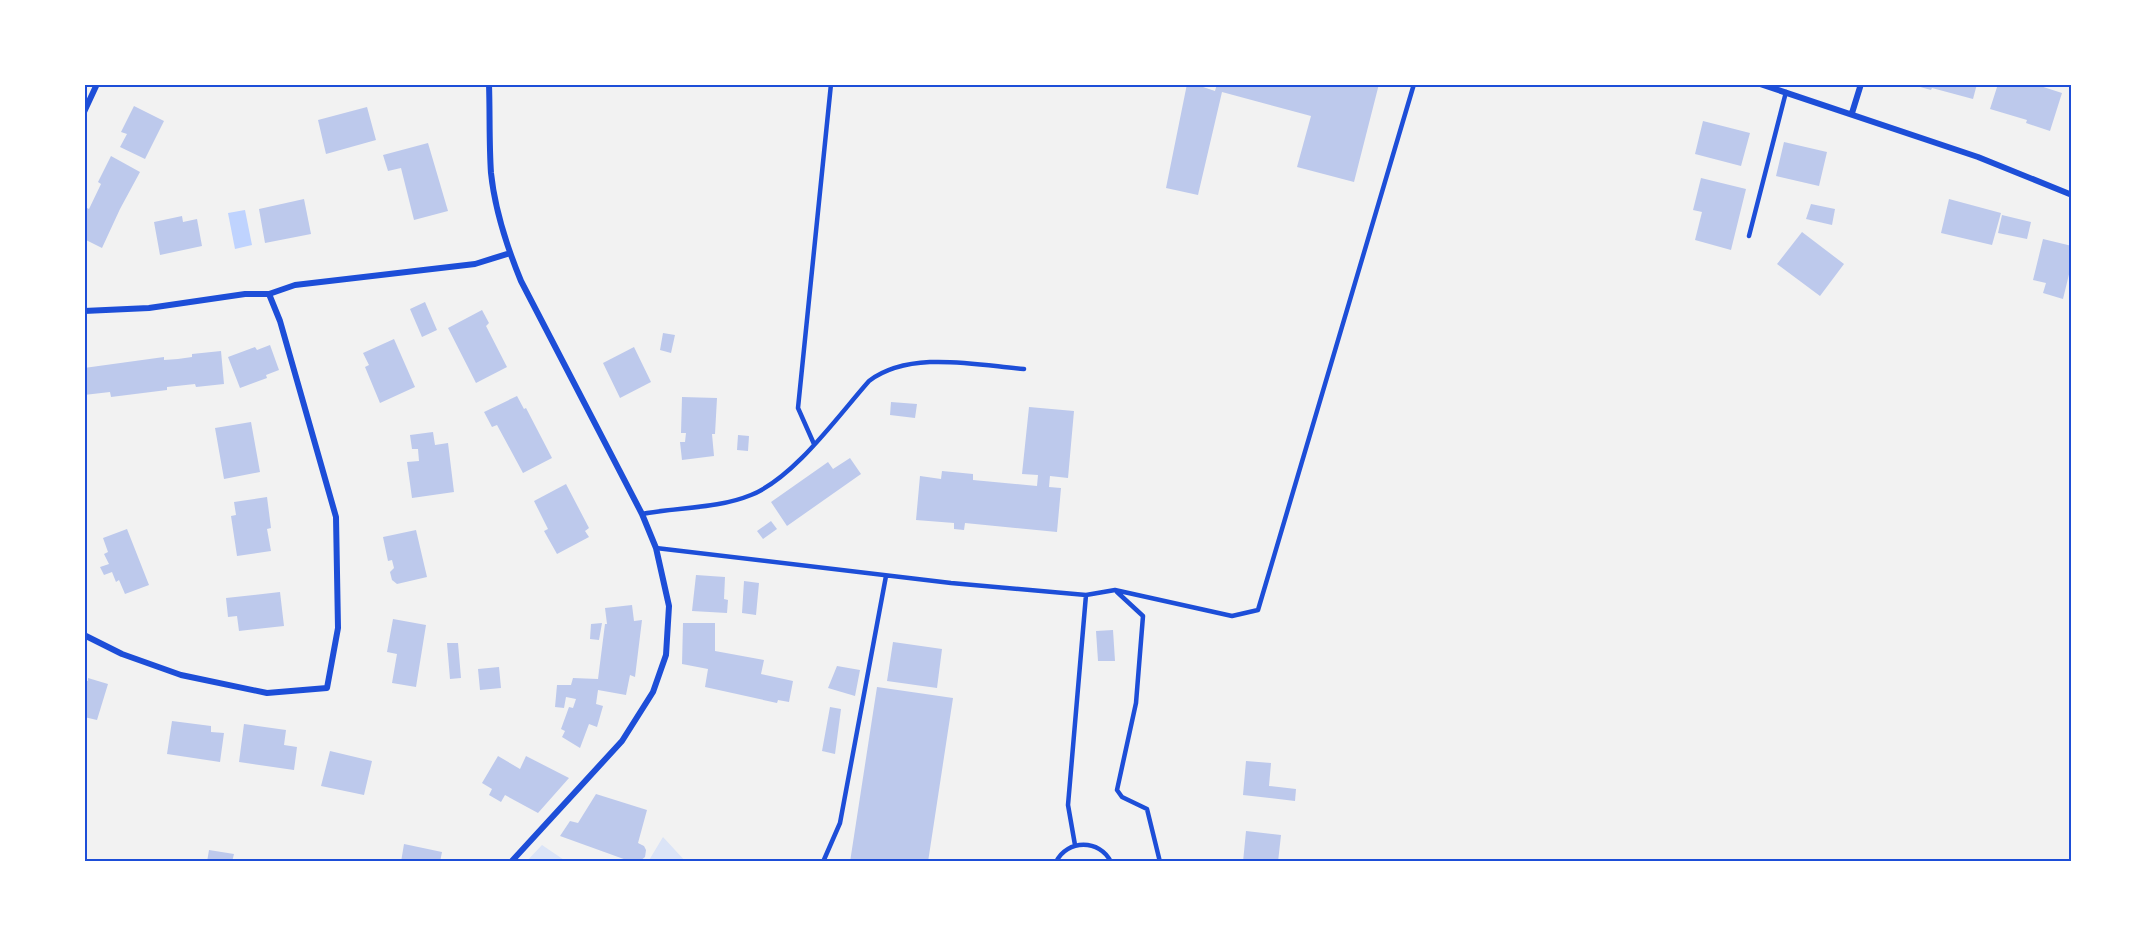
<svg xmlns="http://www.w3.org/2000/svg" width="2156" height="946" font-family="Merriweather,serif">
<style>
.green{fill:#dbe4f7}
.water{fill:#bfd3fe}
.building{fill:#bdc9ec}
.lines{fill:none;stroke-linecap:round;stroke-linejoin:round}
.service{stroke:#1d4ed8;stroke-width:4.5}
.minor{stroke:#1d4ed8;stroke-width:6}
.neatline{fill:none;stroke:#1d4ed8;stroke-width:2}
</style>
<rect width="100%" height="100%" fill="#f2f2f2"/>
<path class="green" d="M 663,837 L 686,862 L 648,862 Z
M 542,845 L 567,862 L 526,862 Z"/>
<path class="water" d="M 245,210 L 252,245 L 235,249 L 228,213 Z"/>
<path class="building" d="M 1187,84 L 1194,84 L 1215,91 L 1217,84 L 1379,84 L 1354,182 L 1297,167 L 1311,116 L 1222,92 L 1198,195 L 1166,188 Z
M 1977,84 L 1973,99 L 1932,88 L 1931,90 L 1913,85 Z
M 1998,84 L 2034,84 L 2062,93 L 2050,131 L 2026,123 L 2027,120 L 1990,109 Z
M 134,106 L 164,121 L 145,159 L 120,147 L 127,134 L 121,132 Z
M 367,107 L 376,140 L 326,154 L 318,120 Z
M 1703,121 L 1750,133 L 1741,166 L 1695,154 Z
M 1784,142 L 1827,152 L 1819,186 L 1776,176 Z
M 428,143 L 448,211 L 414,220 L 401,168 L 388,171 L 383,155 Z
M 111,156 L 140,172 L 120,209 L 102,248 L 84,239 L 84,209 L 85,207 L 89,209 L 101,184 L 98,182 Z
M 1701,178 L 1746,189 L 1731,250 L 1695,240 L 1702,212 L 1693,210 Z
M 304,199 L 311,234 L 265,243 L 259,209 Z
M 1949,199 L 2001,213 L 1992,245 L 1941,233 Z
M 1811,204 L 1835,209 L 1832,225 L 1806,219 Z
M 2002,215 L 2031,222 L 2027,239 L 1998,233 Z
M 182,216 L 183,222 L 197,219 L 202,246 L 160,255 L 154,222 Z
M 1802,232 L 1844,264 L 1820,296 L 1777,264 Z
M 2043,239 L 2072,246 L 2072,262 L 2063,299 L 2043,293 L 2046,283 L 2033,280 Z
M 425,302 L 437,330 L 422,337 L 410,309 Z
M 482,310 L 489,323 L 486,326 L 507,367 L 476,383 L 448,328 Z
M 663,333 L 675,335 L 671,353 L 660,350 Z
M 394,339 L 415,387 L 380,403 L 365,367 L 369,365 L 363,353 Z
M 270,345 L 279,370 L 266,375 L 267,378 L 240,388 L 228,357 L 255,347 L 257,350 Z
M 634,347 L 651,382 L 620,398 L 603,363 Z
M 221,351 L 224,384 L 196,387 L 195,384 L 167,387 L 167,390 L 111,397 L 110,392 L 84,395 L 84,368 L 164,357 L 164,360 L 178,359 L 192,357 L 192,354 Z
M 517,396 L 524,409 L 526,408 L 552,458 L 523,473 L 497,425 L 492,427 L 484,412 Z
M 682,397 L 717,398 L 715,434 L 712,434 L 714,456 L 682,460 L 680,442 L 685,442 L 686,433 L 681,433 Z
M 891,402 L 917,404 L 915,418 L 890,415 Z
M 1029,407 L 1074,411 L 1068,478 L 1050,476 L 1049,487 L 1061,488 L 1057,532 L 965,523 L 964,530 L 954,529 L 954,523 L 916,520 L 920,476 L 941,479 L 942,471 L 973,474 L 973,480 L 1037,486 L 1038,475 L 1022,474 Z
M 251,422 L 260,472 L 224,479 L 215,428 Z
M 433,432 L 435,445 L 448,443 L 454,492 L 412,498 L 407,462 L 419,461 L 418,449 L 412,449 L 410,435 Z
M 738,435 L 749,436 L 748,451 L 737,450 Z
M 850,458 L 861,474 L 787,526 L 771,502 L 828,462 L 833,469 Z
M 566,484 L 589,528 L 585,531 L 589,537 L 557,554 L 544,531 L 548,529 L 534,501 Z
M 267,497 L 271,528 L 267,529 L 271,551 L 237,556 L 231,516 L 236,515 L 234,502 Z
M 771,521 L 777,529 L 763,539 L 757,531 Z
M 127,529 L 149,585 L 125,594 L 119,580 L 116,582 L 112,572 L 104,575 L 100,567 L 109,564 L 104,554 L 108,552 L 103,538 Z
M 416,530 L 427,577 L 397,584 L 392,580 L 390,572 L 394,568 L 392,560 L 388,561 L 383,537 Z
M 696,575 L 725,577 L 724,599 L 728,600 L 727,613 L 692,611 Z
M 744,581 L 759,583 L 756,615 L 742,613 Z
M 280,592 L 284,626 L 239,631 L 237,616 L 228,617 L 226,598 Z
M 632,605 L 634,621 L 642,620 L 635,677 L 630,675 L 626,695 L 598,690 L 596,704 L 603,706 L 597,727 L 589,724 L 580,748 L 562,737 L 565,731 L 561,729 L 569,707 L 573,708 L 576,699 L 566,697 L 564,708 L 555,707 L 557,685 L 571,685 L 573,678 L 598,679 L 605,624 L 607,624 L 605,608 Z
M 393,619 L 426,625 L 416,687 L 392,683 L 397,654 L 387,652 Z
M 602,623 L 599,640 L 590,639 L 591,624 Z
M 683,623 L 715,623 L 715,651 L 764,660 L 761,674 L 793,681 L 789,702 L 778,700 L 777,703 L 705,687 L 708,669 L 682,664 Z
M 1113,630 L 1115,661 L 1098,661 L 1096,631 Z
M 893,642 L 942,649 L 937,688 L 887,681 Z
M 447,643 L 458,643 L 461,678 L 450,679 Z
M 837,666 L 860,670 L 855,696 L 828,688 Z
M 499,667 L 501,688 L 480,690 L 478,669 Z
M 88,678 L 108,684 L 97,720 L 84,717 L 84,680 L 88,681 Z
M 877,687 L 953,698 L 928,862 L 850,862 Z
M 830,707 L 841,709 L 835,754 L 822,751 Z
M 172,721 L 211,726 L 211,732 L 224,733 L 220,762 L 167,754 Z
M 244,724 L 286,730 L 284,745 L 297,747 L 294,770 L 239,762 Z
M 330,751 L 372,761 L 364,795 L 321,786 Z
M 498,756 L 520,769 L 526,756 L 569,778 L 538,813 L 505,795 L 501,802 L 489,795 L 492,789 L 482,783 Z
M 1246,761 L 1271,763 L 1269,786 L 1296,789 L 1295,801 L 1243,795 Z
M 596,794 L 647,810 L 638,843 L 644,846 L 646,850 L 645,857 L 640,861 L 642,862 L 632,862 L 560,836 L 570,821 L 578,823 Z
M 1246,831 L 1281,835 L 1278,862 L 1243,862 Z
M 404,844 L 442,852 L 440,862 L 401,862 Z
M 209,850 L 234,854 L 232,862 L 207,862 Z"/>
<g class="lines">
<path class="service" d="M 1749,236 L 1786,92
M 814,444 L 798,408 L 831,84
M 642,514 C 678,507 717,509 751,495 C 794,478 838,416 869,381 C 910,350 976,365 1024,369
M 656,548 L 951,583 L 1086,595 L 1115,590 L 1232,616 L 1258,610 L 1414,84
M 1117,592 L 1143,616 L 1136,703 L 1117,790 L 1122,797 L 1147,809 L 1160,862
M 1075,845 L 1068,805 L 1086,595
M 823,862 L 840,823 L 886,576
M 1056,862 C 1067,839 1100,839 1111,862"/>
<path class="minor" d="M 489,84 C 490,114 489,144 491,173 C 495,211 507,247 521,281 L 642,514 L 656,548 L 669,606 L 666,655 L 653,692 L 622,741 L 511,862
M 1760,84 L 1978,157 L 2072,195
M 84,112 L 97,84
M 1852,113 L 1861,84
M 84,311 L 149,308 L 245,294 L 269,294 L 295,285 L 475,264 L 510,253
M 84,635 L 122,654 L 181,675 L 267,693 L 327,688 L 338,628 L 336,517 L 280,321 L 269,294"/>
</g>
<rect width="2156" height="946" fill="none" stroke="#ffffff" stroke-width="171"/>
<rect x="86" y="86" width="1984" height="774" class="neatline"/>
</svg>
